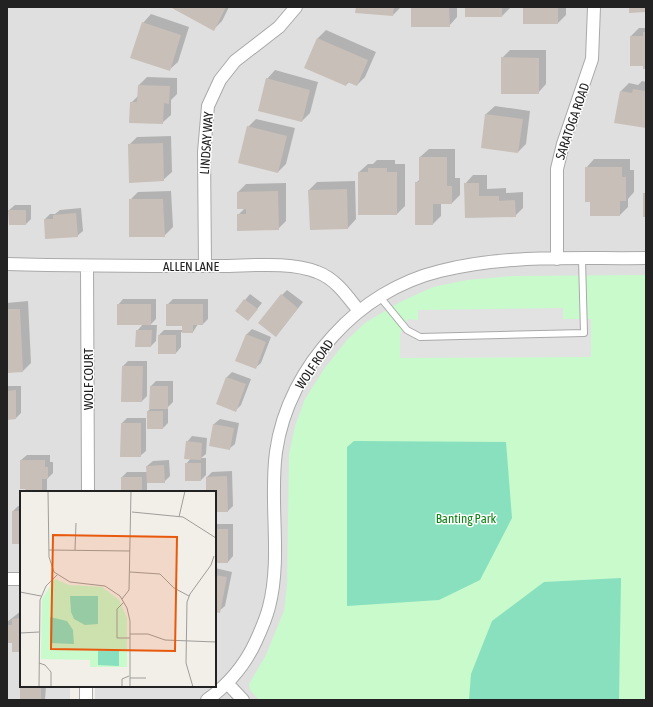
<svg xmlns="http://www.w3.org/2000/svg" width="653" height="707" font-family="'Asap Condensed',sans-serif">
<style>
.residential{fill:#e0dfdf}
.park{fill:#c8facc}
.pitch{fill:#88e0be}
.parking{fill:#e2e2e2}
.shadow{fill:#0003}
.building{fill:#c7bfb8}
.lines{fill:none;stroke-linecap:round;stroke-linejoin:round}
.lane-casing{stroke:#a9a9a9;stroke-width:8}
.street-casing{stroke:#a9a9a9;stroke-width:14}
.lane{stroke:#fff;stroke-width:6}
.street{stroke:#fff;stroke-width:12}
.labels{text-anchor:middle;stroke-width:3;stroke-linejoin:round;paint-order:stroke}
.street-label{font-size:13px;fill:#222;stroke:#fff}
.park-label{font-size:13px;fill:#0c8416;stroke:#fff}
.inset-road{fill:none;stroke:#9f9d99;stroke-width:1}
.view{fill:#e8590c;fill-opacity:0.15;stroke:#e8590c;stroke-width:2}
.inset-edge{fill:none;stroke:#222;stroke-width:2}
</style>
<rect width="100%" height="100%" fill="#f2efe9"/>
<path class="residential" d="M 7,7 L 646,7 L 646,700 L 95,700 L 95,686 L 215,686 L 215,492 L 21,492 L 21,686 L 70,686 L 70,700 L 7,700 Z"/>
<path class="park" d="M 646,275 L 646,700 L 259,700 L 250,690 L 249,684 L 266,655 L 284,611 L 287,585 L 289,454 L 295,426 L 305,399 L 324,369 L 347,340 L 365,323 L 400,302 L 433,287 L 467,280 L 513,276 Z"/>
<path class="pitch" d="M 354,441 L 506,442 L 512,518 L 480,580 L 439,600 L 347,606 L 347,447 Z
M 621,578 L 619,700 L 469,700 L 471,674 L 492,621 L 544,582 Z"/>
<path class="parking" d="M 563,308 L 563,319 L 591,319 L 591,357 L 400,358 L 400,334 L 408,319 L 418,320 L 418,310 Z"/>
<path class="shadow" d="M 172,7 L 229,7 L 222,21 L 214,29 Z
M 357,7 L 401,7 L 393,15 Z
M 412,7 L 457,7 L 457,17 L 449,26 Z
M 466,7 L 510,7 L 510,8 L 502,16 Z
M 524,7 L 566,7 L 566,15 L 558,23 Z
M 151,14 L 189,27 L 178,62 L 169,70 L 143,23 Z
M 639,28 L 646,28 L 646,68 L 631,36 Z
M 326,30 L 376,52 L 365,77 L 357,85 L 349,82 L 346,85 L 305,67 L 318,38 Z
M 510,50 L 546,50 L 546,84 L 538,93 L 502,58 Z
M 275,70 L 318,82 L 310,113 L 302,121 L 267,79 Z
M 147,77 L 177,78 L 177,94 L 171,100 L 171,115 L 162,123 L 131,103 L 139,95 L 139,85 Z
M 642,81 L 646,82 L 646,127 L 621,91 L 629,83 L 638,85 Z
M 495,106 L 530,111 L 526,144 L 518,152 L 482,147 L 486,114 Z
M 256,119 L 295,128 L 286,164 L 278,172 L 248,127 Z
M 171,136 L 172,172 L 163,180 L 129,145 L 137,137 Z
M 429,149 L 455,149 L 455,178 L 460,178 L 460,195 L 452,203 L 441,203 L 441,216 L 433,224 L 416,224 L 416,183 L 420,179 L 420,157 Z
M 594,159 L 630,159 L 630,170 L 634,170 L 634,192 L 628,199 L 628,207 L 620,215 L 586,168 Z
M 377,160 L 395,160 L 395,164 L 405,164 L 405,206 L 397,214 L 359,172 L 368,164 L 373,164 Z
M 473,175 L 487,175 L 487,189 L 506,188 L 506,193 L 523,192 L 523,208 L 515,216 L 466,217 L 465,184 Z
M 355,181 L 356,219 L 348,228 L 311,229 L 309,190 L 317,182 Z
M 286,183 L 286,221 L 278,229 L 238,215 L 245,208 L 238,192 L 246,184 Z
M 171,191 L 173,227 L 164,236 L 130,200 L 138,192 Z
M 15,205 L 31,205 L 31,219 L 26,224 L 9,210 Z
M 81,208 L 83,231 L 77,236 L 45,219 L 50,214 L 55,214 L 60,210 Z
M 287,290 L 303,302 L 281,330 L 282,295 Z
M 250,294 L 262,303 L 248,320 L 236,311 Z
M 123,299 L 156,299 L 156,319 L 150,325 L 157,325 L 156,341 L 151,346 L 137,331 L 143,324 L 118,305 Z
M 173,299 L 208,299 L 208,319 L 203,324 L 198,324 L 193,332 L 181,332 L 181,347 L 176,353 L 159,335 L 164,330 L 183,330 L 183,325 L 167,305 Z
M 28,301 L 31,363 L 23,371 L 7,372 L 7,303 Z
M 252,329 L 271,337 L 261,363 L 255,368 L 246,335 Z
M 128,361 L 147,361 L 147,396 L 142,401 L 123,366 Z
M 232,372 L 251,379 L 241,405 L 236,410 L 218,404 L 227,377 Z
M 156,381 L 173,381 L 173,402 L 168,407 L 168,423 L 163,428 L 148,411 L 150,409 L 151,386 Z
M 7,386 L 21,386 L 21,413 L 16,418 L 7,419 Z
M 127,418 L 146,418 L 146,451 L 140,456 L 122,423 Z
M 220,419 L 239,423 L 235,444 L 229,449 L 210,445 L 214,424 Z
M 192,436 L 207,438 L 206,454 L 201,458 L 206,458 L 206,475 L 201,480 L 186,464 L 191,458 L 187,442 Z
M 27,455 L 50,455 L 50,462 L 53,462 L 53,473 L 47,479 L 47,490 L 45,492 L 26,492 L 21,460 Z
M 169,460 L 170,476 L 164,482 L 147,482 L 147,492 L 122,492 L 122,477 L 127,472 L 148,472 L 147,466 L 153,461 Z
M 232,471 L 233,506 L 228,511 L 215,511 L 215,492 L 207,492 L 207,477 L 212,472 Z
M 18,506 L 21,506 L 21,543 L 13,511 Z
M 215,524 L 233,524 L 233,556 L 228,562 L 215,562 Z
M 215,568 L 232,572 L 225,606 L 219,611 L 215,611 Z
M 21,611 L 21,651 L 13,642 L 7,642 L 7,622 Z
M 21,669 L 21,686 L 46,686 L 45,700 L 21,700 Z
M 120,686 L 129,686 L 120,688 Z"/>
<path class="building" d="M 170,7 L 226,7 L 214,31 Z
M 356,7 L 394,7 L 393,16 L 355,13 Z
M 411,7 L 449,7 L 450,27 L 411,27 Z
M 465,7 L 502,7 L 502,17 L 465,17 Z
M 523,7 L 558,7 L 558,24 L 523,24 Z
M 629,7 L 646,7 L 646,12 L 629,13 Z
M 142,22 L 181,35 L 170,71 L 130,58 Z
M 643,32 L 646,32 L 646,69 L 643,69 L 643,66 L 630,66 L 630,36 L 643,36 Z
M 317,38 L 368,60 L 357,86 L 347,82 L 346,86 L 304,68 Z
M 501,57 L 539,58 L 539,94 L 501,94 Z
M 266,78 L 310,90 L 302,122 L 258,111 Z
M 138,85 L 170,86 L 169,104 L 164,103 L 163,124 L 129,123 L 130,102 L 137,102 Z
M 633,89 L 646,91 L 646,128 L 614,123 L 620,91 L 632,93 Z
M 485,114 L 523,119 L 518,153 L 481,148 Z
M 247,126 L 287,136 L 278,173 L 238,163 Z
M 163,143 L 164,181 L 129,183 L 128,144 Z
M 419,157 L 447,157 L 447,186 L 452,186 L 452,204 L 433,204 L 433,225 L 415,225 L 415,182 L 419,182 Z
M 585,167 L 622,167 L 622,177 L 626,177 L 626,201 L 620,201 L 620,216 L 590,216 L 590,202 L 585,202 Z
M 368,168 L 387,168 L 387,172 L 397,172 L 397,215 L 358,215 L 358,172 L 368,172 Z
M 464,183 L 479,183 L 479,196 L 499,196 L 499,201 L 515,200 L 516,217 L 465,218 Z
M 347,189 L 348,229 L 310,230 L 308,190 Z
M 278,191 L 279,230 L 237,231 L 237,214 L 246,214 L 246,209 L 237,209 L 237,192 Z
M 643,193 L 646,193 L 646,217 L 643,217 Z
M 129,199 L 163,199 L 165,237 L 129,237 Z
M 8,210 L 26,210 L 26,225 L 9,225 Z
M 76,213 L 78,237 L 45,239 L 44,219 L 53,219 L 53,215 Z
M 281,294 L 298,308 L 276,337 L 258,323 Z
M 244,299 L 258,309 L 248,321 L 235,311 Z
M 117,304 L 151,304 L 151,325 L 117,325 Z
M 166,304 L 203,304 L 203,325 L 193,325 L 193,333 L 182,333 L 182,326 L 166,326 Z
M 7,309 L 20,309 L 23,372 L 7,373 Z
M 136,330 L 152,330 L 151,347 L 135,347 Z
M 246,334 L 266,342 L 256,369 L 235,361 Z
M 158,335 L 176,335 L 176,354 L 158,354 Z
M 122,366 L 143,366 L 142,402 L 121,402 Z
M 226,377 L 246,384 L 236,412 L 216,404 Z
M 150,386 L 168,386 L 168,409 L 149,409 Z
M 16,390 L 16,419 L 7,420 L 7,391 Z
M 147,411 L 163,411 L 163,429 L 147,429 Z
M 121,423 L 141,423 L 141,457 L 120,457 Z
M 213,424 L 234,428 L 230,450 L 209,446 Z
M 186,441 L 202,443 L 201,460 L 184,459 Z
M 20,460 L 45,460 L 45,467 L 48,467 L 48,479 L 42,479 L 42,492 L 25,492 L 26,489 L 20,489 Z
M 185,463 L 201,463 L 201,481 L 185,481 Z
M 164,465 L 165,483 L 147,483 L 146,466 Z
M 227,476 L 228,512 L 215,512 L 215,492 L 206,492 L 206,477 Z
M 121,477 L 142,477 L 142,492 L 121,492 Z
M 12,511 L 21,511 L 21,544 L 12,544 Z
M 215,529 L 228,529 L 228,563 L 215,563 Z
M 215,575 L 227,577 L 220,613 L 215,612 Z
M 21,618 L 21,652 L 12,652 L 12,643 L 7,643 L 7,625 L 12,625 L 12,619 Z
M 20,686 L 41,686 L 41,700 L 20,700 Z"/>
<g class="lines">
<g class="lane-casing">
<path id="lane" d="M 380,297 L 407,330 L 420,337 L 584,333 L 582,259"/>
</g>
<g class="street-casing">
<path id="street" d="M 557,259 L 557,169 L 563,144 L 592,59 L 594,7
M 7,264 C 78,266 149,266 220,266 C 249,266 290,261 317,272 C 336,279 347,296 359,311
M 87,266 L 88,492
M 205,266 L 204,152 L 208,106 L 220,80 L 235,61 L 279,27 L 296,7
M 7,579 L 21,579
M 227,683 L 243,700
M 86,700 L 86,686
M 207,700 C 228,685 245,665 256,641 C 261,630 266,619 269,607 C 282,557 269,503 276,452 C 282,408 304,367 334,335 C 362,304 399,281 440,271 C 506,254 578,259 646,258"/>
</g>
<use href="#lane" class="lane"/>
<use href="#street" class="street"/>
</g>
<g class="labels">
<g class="street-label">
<text transform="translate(572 121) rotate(-71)" y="5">SARATOGA ROAD</text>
<text transform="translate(206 143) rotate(-86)" y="5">LINDSAY WAY</text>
<text x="191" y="271">ALLEN LANE</text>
<text transform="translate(314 364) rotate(-56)" y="5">WOLF ROAD</text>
<text transform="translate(88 379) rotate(-90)" y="5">WOLF COURT</text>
</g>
<g class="park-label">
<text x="466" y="523">Banting Park</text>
</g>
</g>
<g transform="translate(20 491)">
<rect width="196" height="196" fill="#f2efe9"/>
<path d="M 35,88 L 49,94 L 82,96 L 99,109 L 107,127 L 107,176 L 70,176 L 70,169 L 21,168 L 22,108 Z" fill="#c8facc"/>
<path d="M 50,105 L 78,105 L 78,133 L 65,134 L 54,128 L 51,121 ZM 30,126 L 47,130 L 53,139 L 54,153 L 30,152 ZM 78,160 L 99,160 L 99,175 L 78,174 Z" fill="#88e0be"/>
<path class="inset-road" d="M 28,0 L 29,66 L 34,81 L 50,91 L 85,95 L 100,105 L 107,117 L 110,130 L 110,196M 112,21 L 163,26 L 196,47M 159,26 L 165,0M 29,59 L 110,60M 55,59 L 56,32M 110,81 L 140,83 L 154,97 L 169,105M 0,101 L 21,105M 102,108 L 109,99 L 111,0M 104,111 L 97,118 L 97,147 L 110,147M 0,142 L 19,141M 110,143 L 128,143 L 145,149 L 196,151M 19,172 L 25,174 L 31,181 L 31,196M 110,187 L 126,187M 19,196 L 20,109 L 26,95 L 37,84M 102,196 L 102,188 L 109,185M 173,196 L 166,172 L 167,111 L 170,103 L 191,74 L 194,65"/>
<path class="view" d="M 33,44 L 157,46 L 155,160 L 31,158 Z"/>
<rect width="196" height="196" class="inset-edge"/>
</g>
<rect width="653" height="707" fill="none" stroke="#222222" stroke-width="16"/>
</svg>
